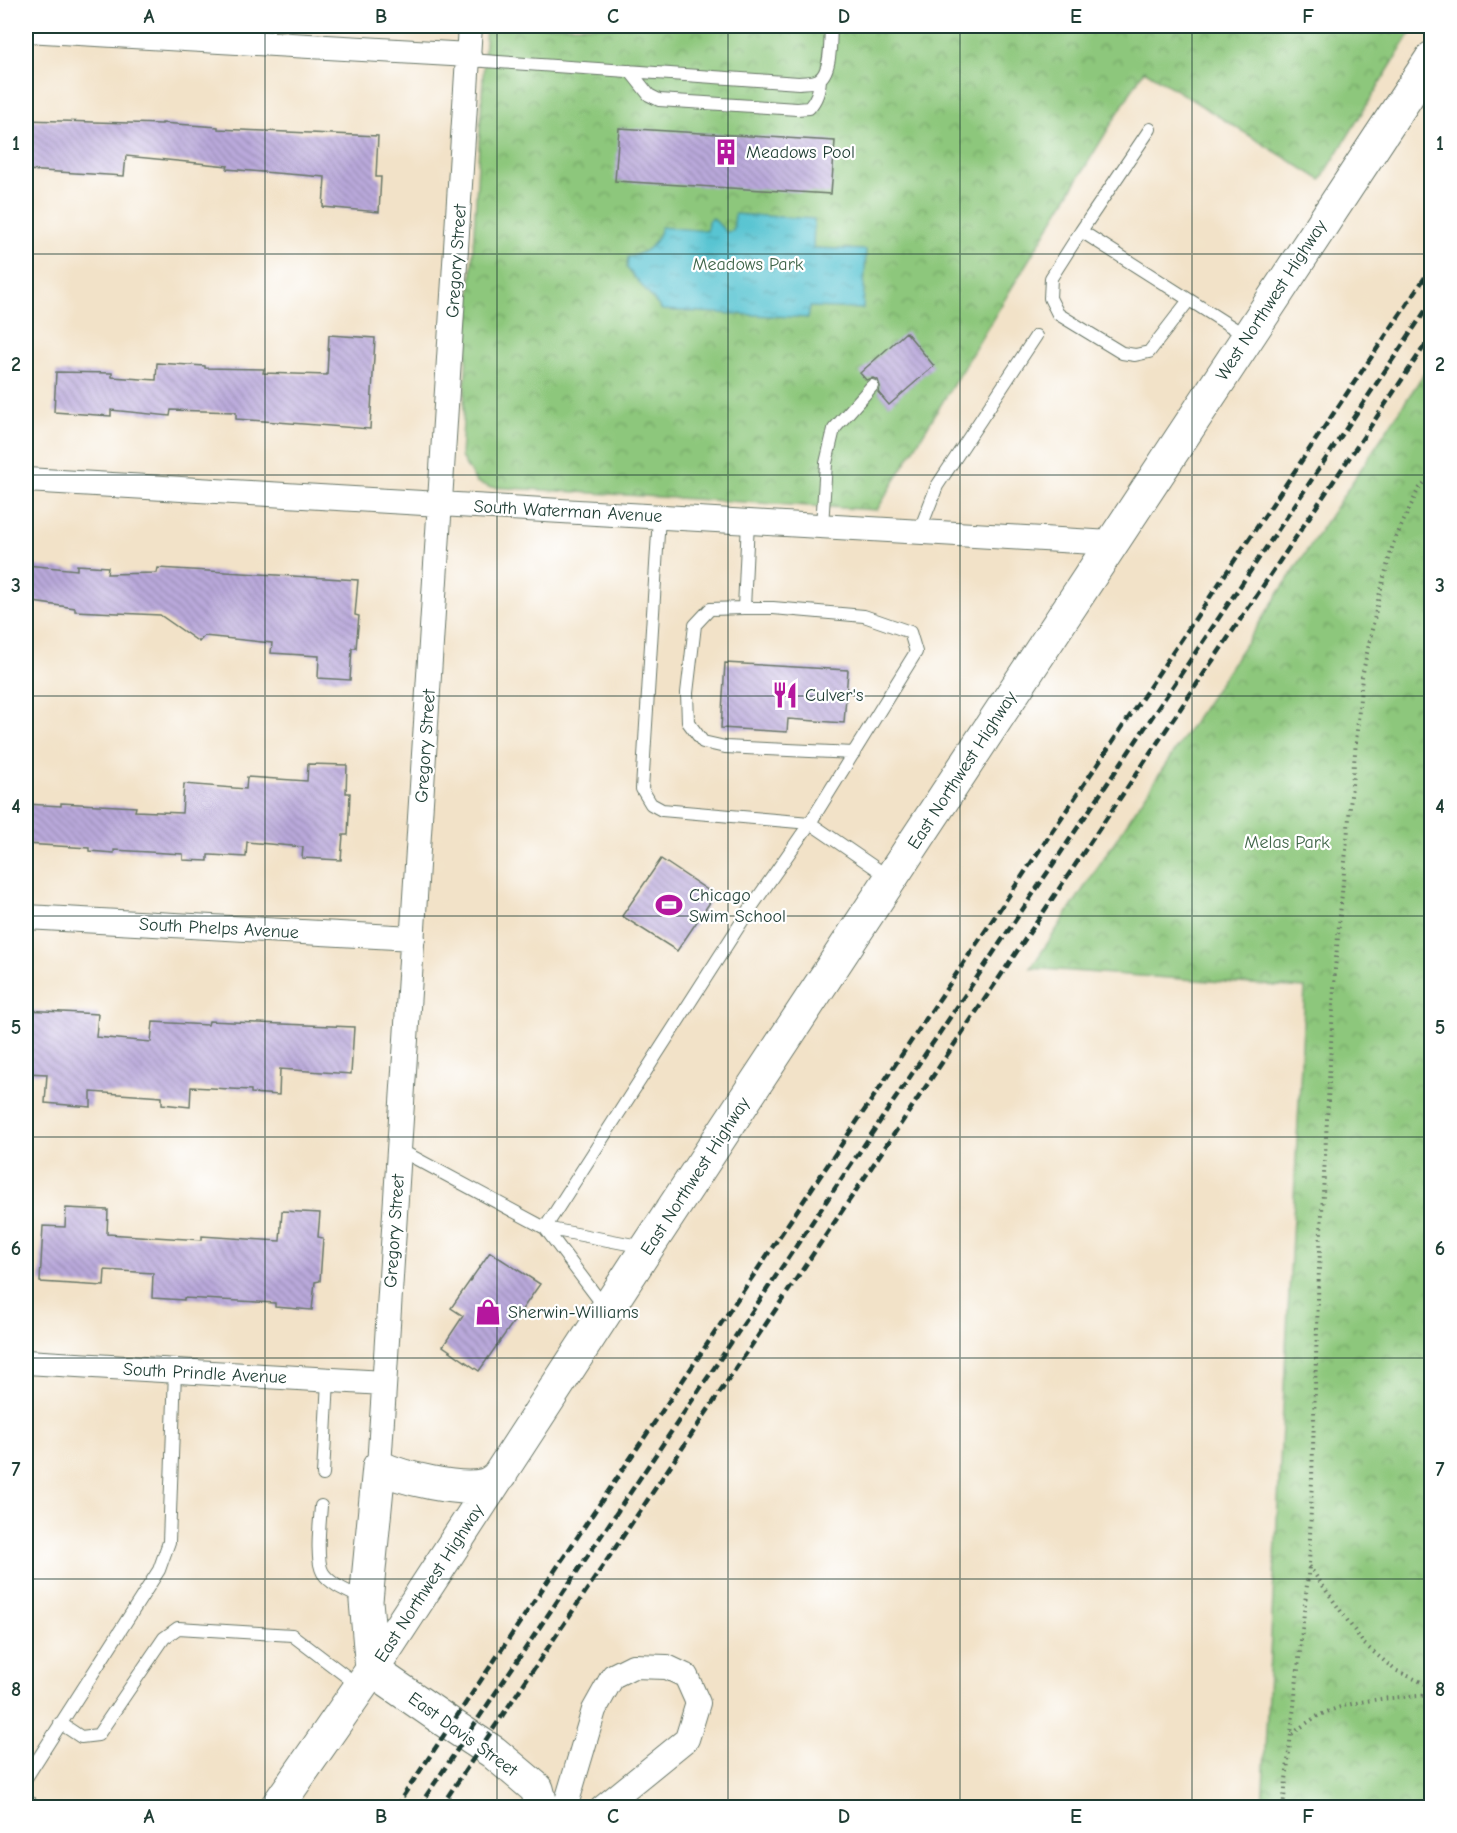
<svg xmlns="http://www.w3.org/2000/svg" width="1457" height="1833" font-family="'Comic Neue',sans-serif">
<style>
.park{fill:url(#park-crowns);stroke:#568258;stroke-width:1.5}
.water{fill:url(#water-ripples);stroke:#3c8083;stroke-width:1.5}
.building{fill:url(#building-back-hatch)}
.lines{fill:none;stroke-linecap:round;stroke-linejoin:round}
.lane-casing{stroke:#697768;stroke-width:14}
.street-casing{stroke:#697768;stroke-width:26}
.secondary-casing{stroke:#697768;stroke-width:35}
.primary-casing{stroke:#697768;stroke-width:35}
.path{stroke:#697768;stroke-width:4;stroke-dasharray:1.5 4.5;stroke-linecap:butt}
.lane{stroke:#fff;stroke-width:12}
.street{stroke:#fff;stroke-width:24}
.secondary{stroke:#fff;stroke-width:33}
.primary{stroke:#fff;stroke-width:33}
.rail{stroke:#1f3d34;stroke-width:4.5;stroke-dasharray:9 4.5;stroke-linecap:butt}
.grid{fill:none;stroke:#1f3d34;stroke-width:1.5;stroke-opacity:0.55}
.labels{text-anchor:middle;stroke-width:4.5;stroke-linejoin:round;paint-order:stroke}
.poi-label{font-size:18px;fill:#1f3d34;stroke:#fff;text-anchor:start}
.street-label{font-size:18px;fill:#1f3d34;stroke:#fff}
.park-label{font-size:18px;fill:#40664a;stroke:#fff}
.neatline{fill:none;stroke:#1f3d34;stroke-width:2}
.grid-label{font-size:20px;text-anchor:middle;font-weight:bold;fill:#1f3d34}
</style>
<defs>
<pattern id="park-crowns" width="20" height="18" patternUnits="userSpaceOnUse" patternTransform="scale(1.5)"><rect width="20" height="18" fill="#8dc77c"/><path d="M2 6a3 3 0 1 1 6 0M12 15a3 3 0 1 1 6 0" fill="none" stroke="#73a366"/></pattern>
<pattern id="water-ripples" width="26" height="14" patternUnits="userSpaceOnUse" patternTransform="scale(1.5)"><rect width="26" height="14" fill="#58c4d2"/><path d="M2 4q2-2 4 0t4 0M15 11q2-2 4 0t4 0" fill="none" stroke="#48a0ab"/></pattern>
<pattern id="building-back-hatch" width="6" height="6" patternUnits="userSpaceOnUse" patternTransform="scale(1.5)"><rect width="6" height="6" fill="#baa9db"/><path d="M-1 5l2 2M0 0l6 6M5-1l2 2" fill="none" stroke="#978bb2"/></pattern>
</defs>
<rect width="100%" height="100%" fill="#fff"/>
<filter id="ink" filterUnits="userSpaceOnUse"><feTurbulence type="fractalNoise" baseFrequency=".0167" numOctaves="2"/><feDisplacementMap in="SourceGraphic" scale="12" xChannelSelector="R" yChannelSelector="G"/><feConvolveMatrix kernelMatrix="1 2 1 2 8 2 1 2 1" color-interpolation-filters="sRGB"/></filter>
<filter id="wash" filterUnits="userSpaceOnUse"><feTurbulence type="fractalNoise" baseFrequency=".008" numOctaves="4" result="noise"/><feDisplacementMap in="SourceGraphic" scale="24" xChannelSelector="R" yChannelSelector="G"/><feGaussianBlur stdDeviation="1.35" result="paint"/><feColorMatrix in="noise" values="0 0 0 0 0 0 0 0 0 0 0 0 0 0 0 0 0 1.4 0 .05"/><feComposite in="paint" operator="in"/></filter>
<g filter="url(#wash)">
<rect width="100%" height="100%" fill="#f2e2c8"/>
<path class="park" d="M 486,26 L 1415,26 L 1321,180 L 1144,70 L 877,510 L 489,487 L 476,482 L 461,457 Z
M 1431,363 L 1431,1807 L 1262,1807 L 1305,988 L 1031,968 Z"/>
<path class="water" d="M 735,214 L 814,219 L 813,248 L 866,250 L 863,309 L 810,307 L 808,318 L 662,310 L 627,268 L 628,257 C 647,253 656,245 661,227 L 707,231 L 708,221 L 713,218 L 726,232 L 733,231 Z"/>
<g id="blocks">
<path class="building" d="M 26,120 L 162,124 L 162,123 L 218,127 L 218,129 L 378,136 L 376,177 L 381,177 L 379,212 L 323,207 L 325,177 L 227,169 L 228,166 L 126,156 L 124,176 L 26,170 Z
M 619,128 L 835,141 L 831,194 L 615,181 Z
M 906,332 L 934,366 L 889,405 L 878,392 L 880,387 L 878,380 L 873,378 L 866,380 L 860,373 Z
M 329,335 L 375,338 L 370,429 L 236,419 L 236,412 L 171,410 L 170,416 L 111,410 L 111,416 L 54,412 L 56,372 L 112,373 L 112,377 L 156,380 L 157,363 L 205,366 L 205,368 L 264,369 L 263,373 L 327,375 Z
M 26,565 L 77,570 L 77,565 L 108,567 L 107,574 L 157,573 L 158,568 L 358,580 L 355,615 L 359,616 L 356,648 L 352,648 L 350,680 L 318,678 L 319,656 L 271,653 L 272,643 L 204,636 L 199,642 L 160,615 L 75,611 L 75,608 L 26,601 Z
M 725,663 L 848,670 L 844,723 L 788,719 L 787,732 L 721,728 Z
M 308,764 L 347,765 L 346,793 L 350,793 L 348,835 L 343,835 L 341,860 L 302,858 L 303,847 L 247,842 L 246,857 L 211,855 L 208,855 L 208,861 L 183,860 L 183,854 L 114,850 L 114,853 L 89,851 L 89,848 L 26,844 L 26,804 L 61,806 L 61,803 L 136,807 L 135,811 L 182,813 L 184,784 L 246,789 L 247,777 L 307,781 Z
M 661,859 L 715,895 L 677,951 L 622,916 Z
M 26,1010 L 98,1014 L 96,1037 L 151,1042 L 153,1022 L 208,1025 L 209,1021 L 354,1027 L 351,1074 L 280,1069 L 279,1095 L 251,1093 L 251,1090 L 191,1087 L 190,1107 L 162,1104 L 162,1097 L 91,1092 L 91,1107 L 45,1103 L 47,1074 L 26,1073 Z
M 66,1208 L 108,1210 L 107,1234 L 202,1240 L 202,1236 L 280,1241 L 282,1211 L 320,1213 L 318,1237 L 323,1238 L 320,1281 L 315,1282 L 312,1310 L 275,1307 L 275,1303 L 184,1298 L 184,1300 L 152,1298 L 153,1273 L 105,1270 L 104,1286 L 40,1282 L 43,1226 L 65,1227 Z
M 490,1252 L 540,1284 L 479,1371 L 443,1346 L 463,1316 L 451,1308 Z"/>
</g>
</g>
<g filter="url(#ink)">
<use href="#blocks" fill-opacity="0" stroke="#697768" stroke-width="1.5"/>
<g class="lines">
<g class="lane-casing">
<path id="lane" d="M 469,60 L 799,83 C 805,82 813,83 818,80 C 832,73 830,40 831,26
M 630,71 L 649,95 L 659,100 L 797,109 L 809,108 C 817,99 819,91 820,80
M 1150,129 L 1081,231 L 1246,336
M 1081,231 L 1051,278 L 1050,298 L 1058,314 L 1122,353 L 1135,355 L 1149,352 L 1189,300
M 659,517 L 642,789 L 651,804 L 662,810 L 810,823 L 890,878
M 822,526 L 826,463 L 834,429 L 872,386
M 919,532 L 937,486 L 1036,336
M 744,608 L 710,609 L 695,625 L 687,693 L 688,722 L 703,742 L 725,747 L 854,753
M 400,1150 L 545,1228 L 644,1247
M 545,1228 L 748,912 L 810,823 L 916,652 L 910,632 L 864,616 L 773,608 L 744,608 L 748,522
M 545,1228 L 606,1309
M 323,1475 L 328,1380
M 321,1506 C 320,1522 315,1560 323,1573 C 332,1586 350,1592 363,1599
M 60,1723 L 81,1737 L 98,1735 L 164,1638 L 178,1628 L 292,1635 L 359,1686
M 26,1778 L 159,1570 L 169,1542 L 175,1371"/>
</g>
<g class="street-casing">
<path id="street" d="M 26,30 L 469,55
M 26,480 L 1111,543
M 26,917 L 413,938
M 26,1362 L 384,1383
M 379,1467 L 470,26
M 26,1807 L 26,1808
M 565,1808 L 594,1710 L 613,1676 L 633,1666 L 667,1667 L 686,1676 L 698,1703 L 687,1739 L 602,1808"/>
</g>
<g class="secondary-casing">
<path id="secondary" d="M 372,1670 L 450,1724 L 493,1752 L 537,1789 L 542,1808"/>
</g>
<g class="primary-casing">
<path id="primary" d="M 372,1670 L 366,1601 L 379,1467 C 402,1478 461,1492 485,1485 C 492,1483 496,1479 501,1474
M 276,1808 L 372,1670 L 647,1248 L 1432,58"/>
</g>
<path class="path" d="M 1309,1566 L 1364,1644 L 1395,1670 L 1432,1687
M 1292,1734 C 1300,1728 1309,1721 1318,1716 C 1354,1698 1393,1698 1432,1695
M 1283,1808 L 1309,1566 L 1319,1269 L 1335,969 L 1362,677 L 1379,596 L 1393,544 L 1418,490 L 1432,474"/>
<use href="#lane" class="lane"/>
<use href="#street" class="street"/>
<use href="#secondary" class="secondary"/>
<use href="#primary" class="primary"/>
<path class="rail" d="M 395,1808 L 1432,267
M 418,1808 L 1432,301
M 440,1808 L 1432,335"/>
</g>
</g>
<path class="grid" d="M 265,26 L 265,1808M 497,26 L 497,1808M 728,26 L 728,1808M 960,26 L 960,1808M 1192,26 L 1192,1808M 26,254 L 1432,254M 26,475 L 1432,475M 26,696 L 1432,696M 26,916 L 1432,916M 26,1137 L 1432,1137M 26,1358 L 1432,1358M 26,1579 L 1432,1579"/>
<defs>
<g id="building-bare" transform="scale(2.07)"><path d="M-4-6H4V6H1V3H-1V6H-4ZM-2.5-4.3h1.7v1.8h-1.7ZM.8-4.3h1.7v1.8H.8ZM-2.5-1h1.7V.8h-1.7ZM.8-1h1.7V.8H.8Z" fill="#b5179e" stroke="#fff" stroke-width="2.5" paint-order="stroke"/></g>
<g id="restaurant-bare" transform="scale(2.07)"><path d="M-5-6h1v4h1v-4h1v4h1v-4h1v5L-1.5 .5V6h-2V.5L-5-1ZM5-6V6H3V1.5H1.5Q1.5-4 5-6Z" fill="#b5179e" stroke="#fff" stroke-width="2.5" paint-order="stroke"/></g>
<g id="stadium-bare" transform="scale(2.07)"><path d="M0-5a6.5 5 0 1 0 0 10a6.5 5 0 1 0 0-10ZM-3.5-1.8h7v3.6h-7Z" fill="#b5179e" stroke="#fff" stroke-width="2.5" paint-order="stroke"/></g>
<g id="shop-bare" transform="scale(2.07)"><path d="M-5-2.5h2.3a2.7 3.5 0 0 1 5.4 0H5L5.5 6h-11ZM-1.5-2.5h3a1.5 2.3 0 0 0-3 0Z" fill="#b5179e" stroke="#fff" stroke-width="2.5" paint-order="stroke"/></g>
</defs>
<g fill-rule="evenodd">
<use href="#building-bare" x="726" y="152"/>
<use href="#restaurant-bare" x="785" y="695"/>
<use href="#stadium-bare" x="669" y="905"/>
<use href="#shop-bare" x="488" y="1312"/>
</g>
<g class="labels">
<g class="poi-label">
<text x="746" y="158">Meadows Pool</text>
<text x="805" y="701">Culver's</text>
<text x="689" y="901">Chicago<tspan x="689" dy="21">Swim School</tspan></text>
<text x="508" y="1318">Sherwin-Williams</text>
</g>
<g class="street-label">
<text transform="translate(456 261) rotate(-86)" y="6">Gregory Street</text>
<text transform="translate(1271 300) rotate(-57)" y="6">West Northwest Highway</text>
<text transform="translate(568 511) rotate(3)" y="6">South Waterman Avenue</text>
<text transform="translate(425 746) rotate(-86)" y="6">Gregory Street</text>
<text transform="translate(962 770) rotate(-57)" y="6">East Northwest Highway</text>
<text transform="translate(219 928) rotate(3)" y="6">South Phelps Avenue</text>
<text transform="translate(695 1176) rotate(-57)" y="6">East Northwest Highway</text>
<text transform="translate(394 1231) rotate(-86)" y="6">Gregory Street</text>
<text transform="translate(205 1373) rotate(3)" y="6">South Prindle Avenue</text>
<text transform="translate(429 1583) rotate(-57)" y="6">East Northwest Highway</text>
<text transform="translate(463 1734) rotate(36)" y="6">East Davis Street</text>
</g>
<g class="park-label">
<text x="748" y="270">Meadows Park</text>
<text x="1287" y="848">Melas Park</text>
</g>
</g>
<rect width="1457" height="1833" fill="none" stroke="#fff" stroke-width="66"/>
<rect x="33" y="33" width="1391" height="1767" class="neatline"/>
<g class="grid-label">
<text x="149" y="23">A</text>
<text x="381" y="23">B</text>
<text x="613" y="23">C</text>
<text x="844" y="23">D</text>
<text x="1076" y="23">E</text>
<text x="1308" y="23">F</text>
<text x="16" y="150">1</text>
<text x="1440" y="150">1</text>
<text x="16" y="371">2</text>
<text x="1440" y="371">2</text>
<text x="16" y="592">3</text>
<text x="1440" y="592">3</text>
<text x="16" y="813">4</text>
<text x="1440" y="813">4</text>
<text x="16" y="1034">5</text>
<text x="1440" y="1034">5</text>
<text x="16" y="1255">6</text>
<text x="1440" y="1255">6</text>
<text x="16" y="1476">7</text>
<text x="1440" y="1476">7</text>
<text x="16" y="1696">8</text>
<text x="1440" y="1696">8</text>
<text x="149" y="1823">A</text>
<text x="381" y="1823">B</text>
<text x="613" y="1823">C</text>
<text x="844" y="1823">D</text>
<text x="1076" y="1823">E</text>
<text x="1308" y="1823">F</text>
</g>
</svg>
